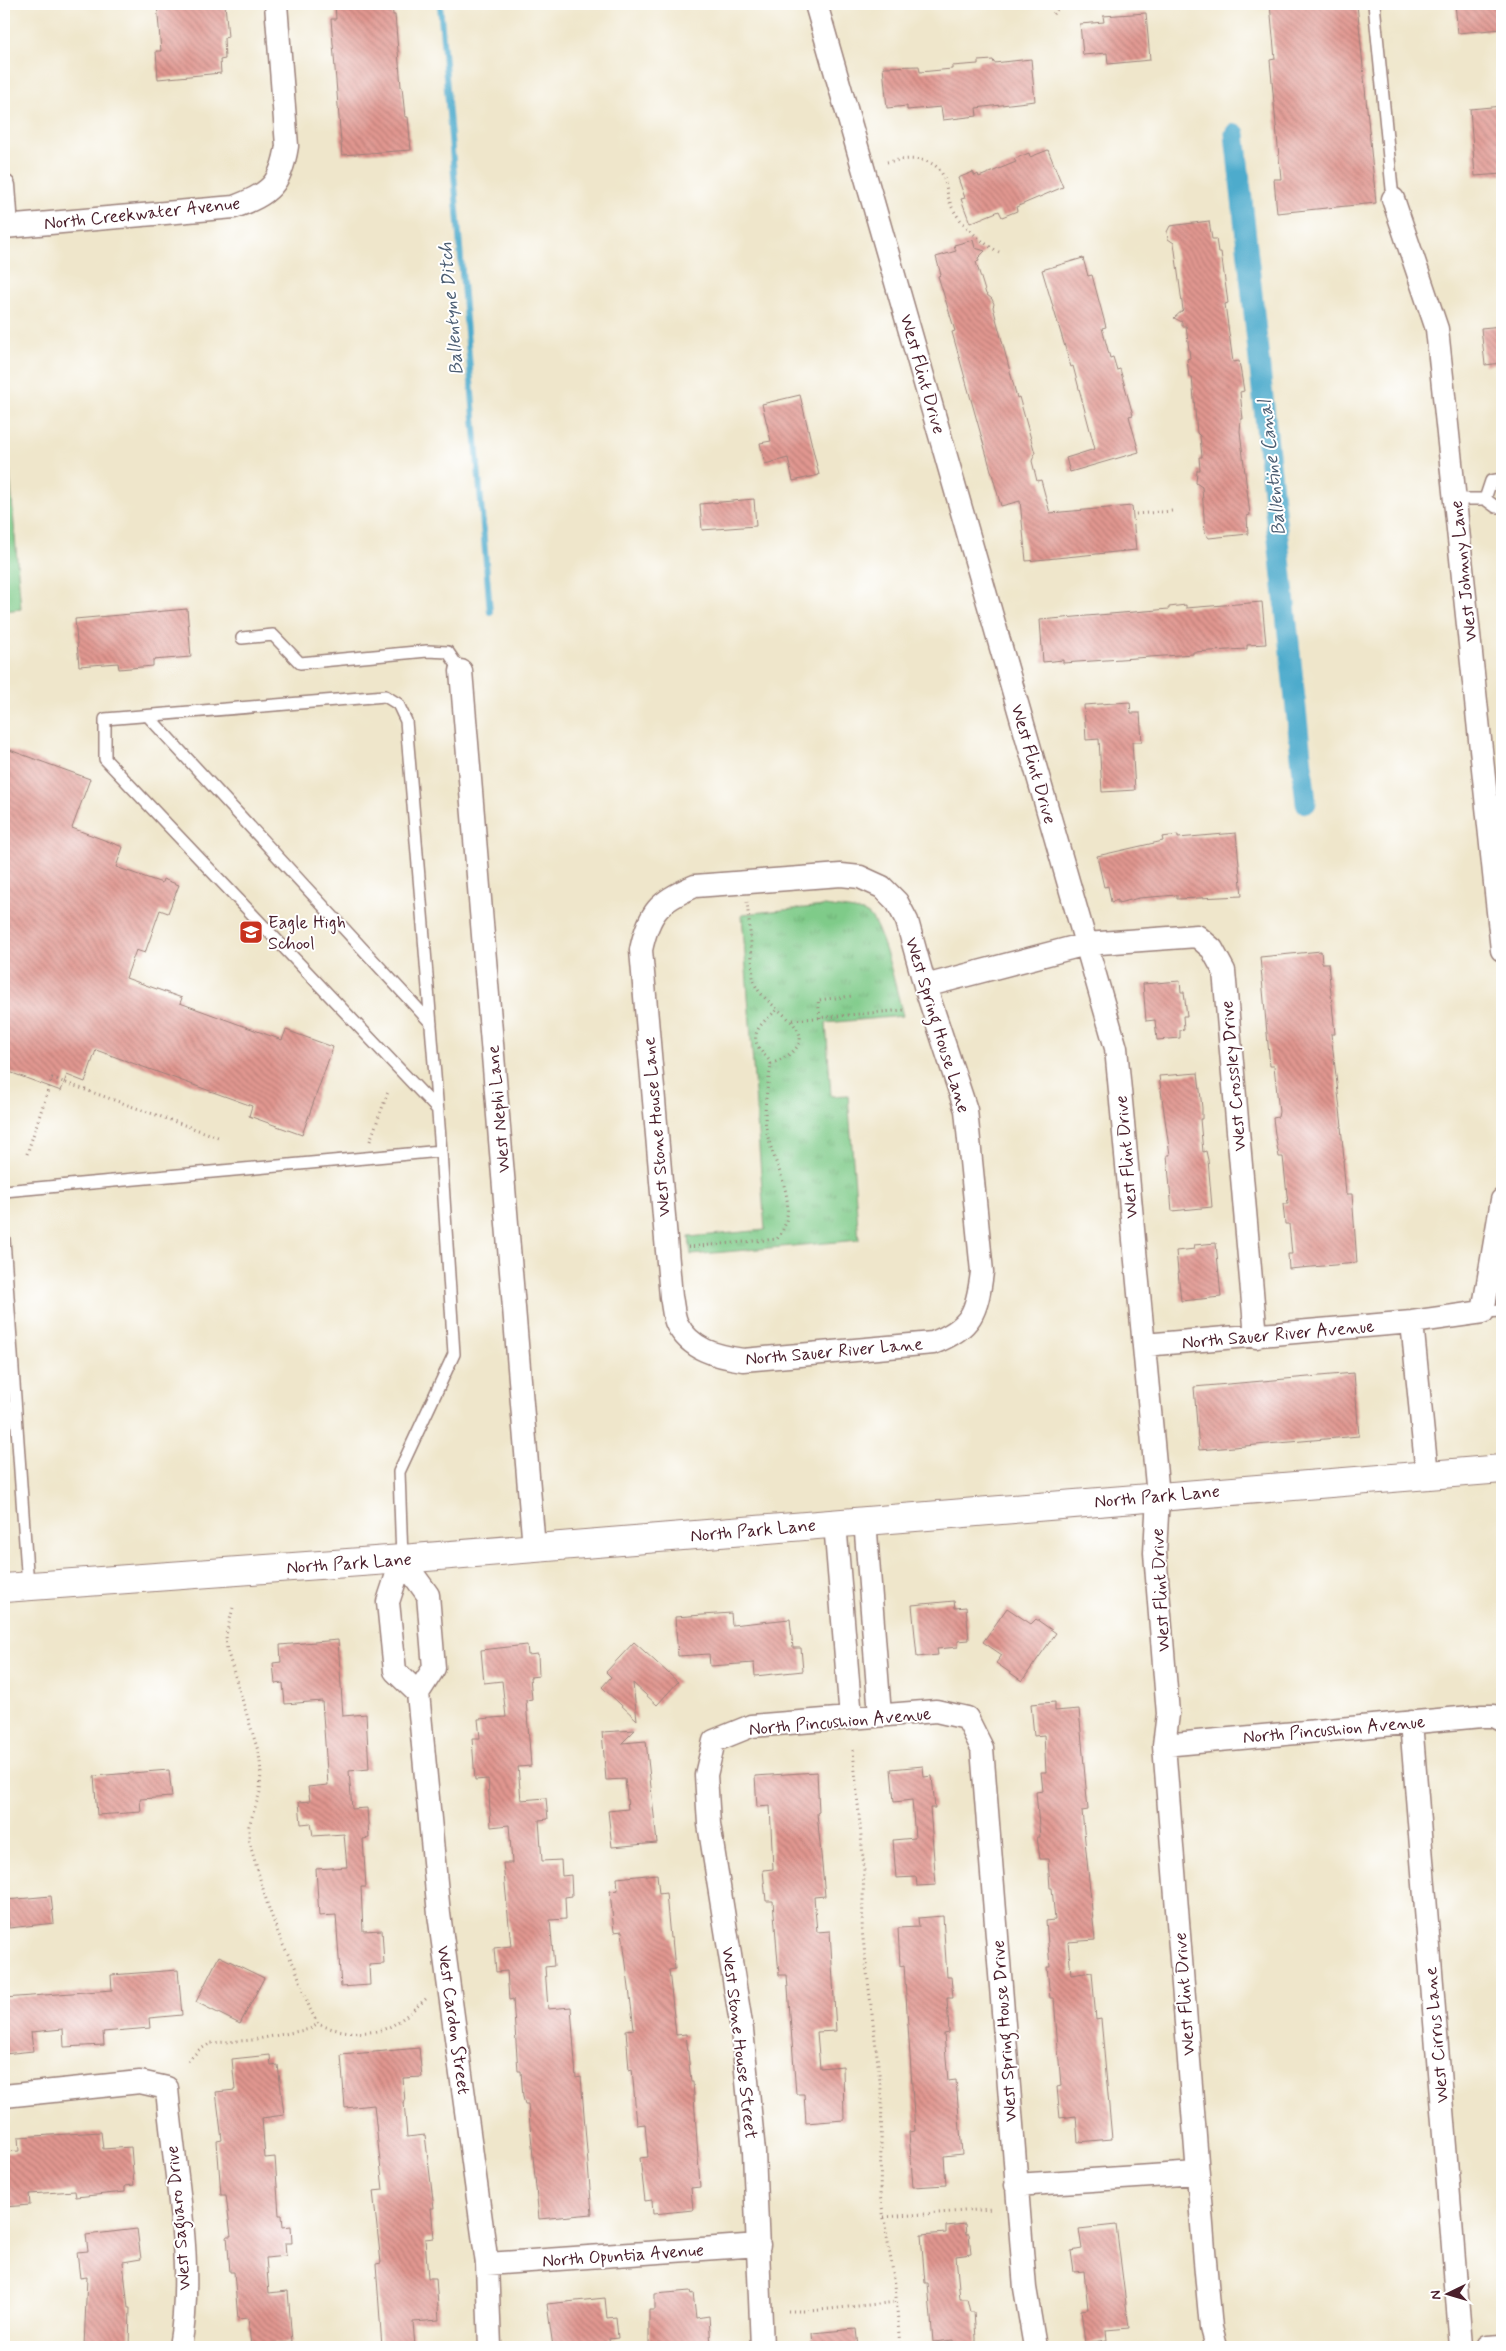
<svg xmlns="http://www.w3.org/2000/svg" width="1506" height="2351" font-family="Mynerve,sans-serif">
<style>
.grass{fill:url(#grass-tufts);stroke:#64755a}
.garden{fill:#7fcb89;stroke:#64755a}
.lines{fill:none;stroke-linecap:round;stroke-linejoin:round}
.stream{stroke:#4eabcc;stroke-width:6}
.canal{stroke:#4eabcc;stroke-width:21}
.building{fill:url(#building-back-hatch)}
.service-casing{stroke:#9c827b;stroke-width:14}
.minor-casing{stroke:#9c827b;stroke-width:25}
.tertiary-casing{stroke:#9c827b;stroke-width:30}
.path{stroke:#9c827b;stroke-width:3;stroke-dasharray:1 4;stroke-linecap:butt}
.service{stroke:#fff;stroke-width:11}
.minor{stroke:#fff;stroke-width:22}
.tertiary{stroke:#fff;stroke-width:28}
.labels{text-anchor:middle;stroke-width:4;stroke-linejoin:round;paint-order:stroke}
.street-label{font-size:18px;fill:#4a1f2b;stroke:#fff}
.poi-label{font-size:18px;fill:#4a1f2b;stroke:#fff;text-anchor:start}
.water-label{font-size:19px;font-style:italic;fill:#4c5e73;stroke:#fff}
</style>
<defs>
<pattern id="grass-tufts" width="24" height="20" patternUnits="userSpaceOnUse" patternTransform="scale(1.25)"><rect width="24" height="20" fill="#7fcb89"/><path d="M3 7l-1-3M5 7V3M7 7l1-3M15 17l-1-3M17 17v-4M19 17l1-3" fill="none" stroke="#6fae76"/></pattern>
<pattern id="building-back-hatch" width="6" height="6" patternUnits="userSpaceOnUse" patternTransform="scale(1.25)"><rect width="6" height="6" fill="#e19790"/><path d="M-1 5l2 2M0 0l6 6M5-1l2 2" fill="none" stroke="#b87b76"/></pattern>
</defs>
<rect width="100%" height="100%" fill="#fff"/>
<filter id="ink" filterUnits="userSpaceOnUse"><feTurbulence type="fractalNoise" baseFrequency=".02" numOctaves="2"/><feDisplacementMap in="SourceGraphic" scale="10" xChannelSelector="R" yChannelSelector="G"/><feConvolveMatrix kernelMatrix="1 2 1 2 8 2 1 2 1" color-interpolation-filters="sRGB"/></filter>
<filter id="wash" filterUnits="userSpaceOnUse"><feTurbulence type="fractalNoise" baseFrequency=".0096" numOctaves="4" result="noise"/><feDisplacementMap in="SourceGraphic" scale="20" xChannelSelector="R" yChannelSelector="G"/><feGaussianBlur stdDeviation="1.12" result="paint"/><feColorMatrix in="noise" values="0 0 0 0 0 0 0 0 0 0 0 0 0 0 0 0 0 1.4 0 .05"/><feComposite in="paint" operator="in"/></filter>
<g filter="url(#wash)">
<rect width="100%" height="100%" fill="#efe6cb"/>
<path class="grass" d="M 825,906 C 835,908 859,909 867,914 C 882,922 898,997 903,1016 L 826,1023 L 831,1096 L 848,1095 L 859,1240 L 691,1255 L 689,1237 L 765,1230 L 742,914 Z"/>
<path class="garden" d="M 5,414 L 21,609 L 4,611 L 4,415 Z"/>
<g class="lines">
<path class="stream" d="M 440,4 L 490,612"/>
<path class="canal" d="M 1235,134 L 1306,803"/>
</g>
<g id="blocks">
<path class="building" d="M 157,4 L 225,4 L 228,37 L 224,38 L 225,59 L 220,60 L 221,73 L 158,79 L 156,51 L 161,51 Z
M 335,4 L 392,4 L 393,15 L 395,15 L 401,87 L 402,87 L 405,117 L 408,117 L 411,150 L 342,155 L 331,19 L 336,19 Z
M 1270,4 L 1357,4 L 1376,203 L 1277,213 L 1274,179 L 1281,179 L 1270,60 L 1275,59 Z
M 1455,4 L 1502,4 L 1502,29 L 1458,33 Z
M 1146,13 L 1150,60 L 1108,64 L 1107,53 L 1083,55 L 1080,24 L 1104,22 L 1103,16 Z
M 1031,59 L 1035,101 L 976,108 L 977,116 L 943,120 L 941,107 L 907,110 L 907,106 L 887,108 L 883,67 L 919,66 L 920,72 L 952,69 L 952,66 L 978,64 L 978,61 L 993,60 L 994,63 Z
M 1502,106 L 1502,174 L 1475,176 L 1470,109 Z
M 1048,150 L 1063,187 L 1016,207 L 1017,211 L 1002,217 L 999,211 L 970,223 L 961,199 L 965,198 L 958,178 L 973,172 L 975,176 L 978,174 L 979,177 L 1016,162 L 1014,159 L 1029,153 L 1030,157 Z
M 1209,221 L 1212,239 L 1216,239 L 1218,252 L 1221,252 L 1228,303 L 1225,304 L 1233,362 L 1239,361 L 1244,391 L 1240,392 L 1243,419 L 1241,419 L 1240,431 L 1250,515 L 1247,516 L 1248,534 L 1209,538 L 1205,533 L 1202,487 L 1196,483 L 1197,470 L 1200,470 L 1199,457 L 1202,457 L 1200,436 L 1197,433 L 1192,377 L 1189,377 L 1187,359 L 1190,358 L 1186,326 L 1182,326 L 1182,322 L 1174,318 L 1183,310 L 1174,243 L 1168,239 L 1167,232 L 1170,226 Z
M 973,240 L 975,248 L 985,251 L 978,258 L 979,261 L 976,262 L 986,294 L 992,299 L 994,304 L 993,307 L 1017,398 L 1019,397 L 1035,453 L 1032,461 L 1037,481 L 1041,480 L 1050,513 L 1132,506 L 1136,550 L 1026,561 L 1020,501 L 1001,506 L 952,332 L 955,331 L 938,276 L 941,275 L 936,257 L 956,251 L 954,245 Z
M 1083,258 L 1088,276 L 1092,275 L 1100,305 L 1106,327 L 1102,328 L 1110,358 L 1113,357 L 1117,370 L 1120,369 L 1133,415 L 1129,416 L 1130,420 L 1139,452 L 1070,472 L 1066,458 L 1095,449 L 1073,366 L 1071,367 L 1042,270 Z
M 1502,326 L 1502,363 L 1485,365 L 1481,328 Z
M 800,395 L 819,475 L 793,481 L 788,458 L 765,464 L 760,443 L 771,441 L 762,404 Z
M 754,499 L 756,526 L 702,530 L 700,504 Z
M 1262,602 L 1266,644 L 1247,645 L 1247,649 L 1193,652 L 1193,654 L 1063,663 L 1063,660 L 1043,662 L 1040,620 L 1169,609 L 1169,607 L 1186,605 L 1186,608 Z
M 187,609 L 191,657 L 153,660 L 153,666 L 119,669 L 118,663 L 79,666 L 75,619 Z
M 1130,702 L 1131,713 L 1140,713 L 1142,742 L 1132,742 L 1135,790 L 1102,792 L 1099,739 L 1086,740 L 1084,705 Z
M 4,748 L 90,779 L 72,828 L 123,847 L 116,867 L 162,883 L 163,879 L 179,885 L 168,913 L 160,910 L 145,953 L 136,950 L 126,978 L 182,998 L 180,1003 L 282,1040 L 286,1030 L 333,1047 L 302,1135 L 249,1116 L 252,1106 L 96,1050 L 85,1082 L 67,1075 L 61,1091 L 4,1070 Z
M 1236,833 L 1242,896 L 1177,899 L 1177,895 L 1139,898 L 1118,903 L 1118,900 L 1111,902 L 1108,886 L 1104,887 L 1097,856 L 1163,841 L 1162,837 L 1178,835 L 1178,838 Z
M 1321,951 L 1322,963 L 1328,963 L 1335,1034 L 1331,1034 L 1342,1126 L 1341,1126 L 1344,1160 L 1343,1160 L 1346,1194 L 1352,1194 L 1357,1263 L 1289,1269 L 1288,1254 L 1292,1254 L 1289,1224 L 1285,1224 L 1283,1204 L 1288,1204 L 1283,1157 L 1279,1157 L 1275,1134 L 1273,1118 L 1278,1117 L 1279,1112 L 1274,1066 L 1270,1066 L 1260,957 Z
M 1180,981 L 1181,992 L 1184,992 L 1187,1016 L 1183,1016 L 1184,1029 L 1180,1030 L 1180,1038 L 1157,1040 L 1155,1020 L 1146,1021 L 1143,984 Z
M 1198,1073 L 1202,1108 L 1202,1119 L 1200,1119 L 1203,1152 L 1206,1151 L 1208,1160 L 1212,1207 L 1172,1211 L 1167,1155 L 1170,1155 L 1159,1076 Z
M 1216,1243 L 1221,1297 L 1181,1301 L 1176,1251 L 1195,1249 L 1194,1245 Z
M 1354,1373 L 1359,1436 L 1199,1450 L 1194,1387 Z
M 954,1601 L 955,1608 L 966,1607 L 969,1640 L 958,1641 L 958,1647 L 937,1649 L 938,1655 L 917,1657 L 912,1605 Z
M 1007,1608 L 1031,1624 L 1036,1619 L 1056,1633 L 1022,1681 L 996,1663 L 1002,1655 L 983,1642 Z
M 731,1613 L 732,1625 L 790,1619 L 793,1648 L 801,1648 L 803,1671 L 755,1676 L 754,1663 L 710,1666 L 709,1654 L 678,1656 L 675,1617 Z
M 338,1640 L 343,1716 L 366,1714 L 369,1769 L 349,1771 L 352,1809 L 367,1808 L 369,1838 L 363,1839 L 366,1887 L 361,1887 L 363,1931 L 382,1930 L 384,1964 L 369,1965 L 370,1985 L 341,1987 L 336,1915 L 319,1916 L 316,1869 L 347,1867 L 344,1834 L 313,1836 L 311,1823 L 301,1824 L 299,1802 L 310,1801 L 308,1787 L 328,1785 L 322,1701 L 285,1704 L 283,1683 L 275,1684 L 273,1663 L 281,1662 L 280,1645 Z
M 634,1642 L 678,1682 L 657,1705 L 633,1683 L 637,1720 L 602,1687 L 611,1677 L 606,1672 Z
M 527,1645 L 528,1655 L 538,1654 L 539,1676 L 530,1677 L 532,1699 L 526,1700 L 531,1766 L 518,1767 L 521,1800 L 546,1798 L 548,1819 L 539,1820 L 542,1861 L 561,1860 L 562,1876 L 571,1875 L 572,1896 L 565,1897 L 566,1919 L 550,1920 L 554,1966 L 545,1967 L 548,2009 L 571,2007 L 576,2078 L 581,2077 L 592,2214 L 539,2219 L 528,2104 L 525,2104 L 523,2097 L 521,2071 L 518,2071 L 513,1999 L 509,2000 L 507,1971 L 496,1972 L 494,1948 L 511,1946 L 503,1863 L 512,1863 L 509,1825 L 491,1827 L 488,1779 L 475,1780 L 472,1738 L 480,1738 L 478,1719 L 506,1717 L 502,1681 L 484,1683 L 481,1650 Z
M 1055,1702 L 1055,1711 L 1079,1709 L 1088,1810 L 1082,1811 L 1095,1940 L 1068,1942 L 1071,1975 L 1092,1972 L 1096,2020 L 1101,2019 L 1112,2139 L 1078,2142 L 1076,2116 L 1060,2118 L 1057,2087 L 1061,2086 L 1054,1998 L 1050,1998 L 1047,1967 L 1050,1967 L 1046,1921 L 1055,1920 L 1052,1888 L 1050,1888 L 1048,1859 L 1040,1859 L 1037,1837 L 1040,1837 L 1036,1792 L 1043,1791 L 1041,1772 L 1046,1772 L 1044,1735 L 1034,1736 L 1031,1704 Z
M 635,1730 L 622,1743 L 646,1741 L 657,1843 L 612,1847 L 608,1811 L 628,1809 L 625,1779 L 606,1780 L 602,1732 Z
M 923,1766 L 924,1777 L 932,1776 L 935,1808 L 930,1808 L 936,1885 L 917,1886 L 916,1877 L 896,1878 L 893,1840 L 915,1838 L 912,1800 L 894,1802 L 891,1769 Z
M 169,1770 L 172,1797 L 140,1799 L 141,1812 L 97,1815 L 94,1776 Z
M 817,1772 L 819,1812 L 817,1813 L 825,1896 L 814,1897 L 817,1932 L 830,1931 L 836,2031 L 817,2032 L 820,2068 L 843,2066 L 844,2120 L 806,2123 L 804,2094 L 796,2094 L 787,1975 L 779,1975 L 773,1901 L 766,1901 L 763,1870 L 773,1869 L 770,1806 L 757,1807 L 755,1776 Z
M 657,1874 L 659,1894 L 666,1893 L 670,1938 L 672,1938 L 675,1969 L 669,1970 L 676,2035 L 686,2034 L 691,2082 L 693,2082 L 700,2187 L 691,2188 L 693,2210 L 653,2214 L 652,2200 L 645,2201 L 640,2158 L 648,2157 L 645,2124 L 637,2125 L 632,2069 L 629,2070 L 626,2030 L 634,2029 L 622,1931 L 614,1932 L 610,1891 L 618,1890 L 617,1878 Z
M 51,1896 L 54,1923 L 9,1928 L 6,1900 Z
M 943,1916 L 947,1977 L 951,1977 L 953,1998 L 947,1998 L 949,2033 L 944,2034 L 948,2081 L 956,2080 L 962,2154 L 944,2156 L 946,2185 L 913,2187 L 909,2132 L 915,2131 L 904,1965 L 900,1966 L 898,1928 L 919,1927 L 918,1918 Z
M 219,1956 L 264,1978 L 240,2024 L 196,2002 Z
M 178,1970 L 182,2015 L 149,2018 L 150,2028 L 103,2032 L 104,2045 L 64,2047 L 63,2029 L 31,2032 L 33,2051 L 4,2054 L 4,1998 L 112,1990 L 111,1975 Z
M 419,2048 L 422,2077 L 403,2078 L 405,2102 L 404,2102 L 407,2137 L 425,2135 L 434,2208 L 431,2208 L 434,2238 L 425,2239 L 428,2278 L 436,2278 L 439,2320 L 413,2322 L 415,2347 L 382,2347 L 376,2264 L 381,2263 L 373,2191 L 383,2190 L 374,2105 L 345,2108 L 341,2055 Z
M 270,2055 L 271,2066 L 278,2065 L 284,2115 L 262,2118 L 265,2158 L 275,2157 L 279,2215 L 282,2215 L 283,2227 L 291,2226 L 292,2243 L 285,2243 L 286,2256 L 266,2258 L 269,2293 L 288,2291 L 292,2342 L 251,2346 L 248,2318 L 238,2319 L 234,2272 L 230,2272 L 227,2236 L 231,2236 L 226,2195 L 221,2195 L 217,2141 L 222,2140 L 216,2092 L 235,2090 L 232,2059 Z
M 101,2132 L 103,2149 L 131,2147 L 134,2185 L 125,2186 L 125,2192 L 76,2197 L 75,2191 L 29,2194 L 30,2205 L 4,2207 L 4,2152 L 19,2151 L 18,2137 Z
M 965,2224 L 966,2234 L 969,2234 L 971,2254 L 956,2256 L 960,2299 L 967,2299 L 970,2312 L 974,2312 L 976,2338 L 976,2347 L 954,2347 L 954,2340 L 933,2342 L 928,2283 L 925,2283 L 921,2235 L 946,2233 L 946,2226 Z
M 1116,2225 L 1129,2328 L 1106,2330 L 1107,2340 L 1085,2343 L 1081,2310 L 1088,2309 L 1084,2271 L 1074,2272 L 1071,2251 L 1082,2249 L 1079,2229 Z
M 137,2229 L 141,2259 L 123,2262 L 128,2308 L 130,2308 L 129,2347 L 84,2347 L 87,2277 L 80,2278 L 77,2252 L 88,2251 L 86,2235 Z
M 690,2291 L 691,2294 L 693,2293 L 696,2318 L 709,2316 L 711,2347 L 649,2347 L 649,2310 L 655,2310 L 655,2294 Z
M 605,2298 L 607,2318 L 616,2317 L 618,2338 L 609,2339 L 610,2347 L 553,2347 L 547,2304 Z
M 856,2329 L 858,2347 L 813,2347 L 812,2333 Z"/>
</g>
</g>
<g filter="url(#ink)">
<use href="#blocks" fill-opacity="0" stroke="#9c827b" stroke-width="1"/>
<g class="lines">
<g class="service-casing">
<path id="service" d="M 1374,4 L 1393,199
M 1455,499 L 1485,499 L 1496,507 L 1502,506
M 1485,499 L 1491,481 L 1502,479
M 242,638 L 273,635 L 300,663 L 427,651 L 448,652 L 461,671
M 148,716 L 431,1023
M 438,1110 L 105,759 L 105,719 L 385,696 L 398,704 L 406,721 C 418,864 430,1008 441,1151
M 4,1191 L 441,1151 L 454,1354 L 399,1472 L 402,1559
M 4,1239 L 28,1586
M 1483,1312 L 1502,1311"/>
</g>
<g class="minor-casing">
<path id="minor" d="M 816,4 L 1116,1048 L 1158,1496 L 1155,1553 L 1168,1714 L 1164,1745 L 1204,2250 L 1211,2328 L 1216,2347
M 4,186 L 7,226
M 1393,199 L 1437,329 L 1502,950
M 4,227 L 234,207 C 270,194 281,184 287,146 L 276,4
M 461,671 L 534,1548
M 841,875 L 860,877 L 882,887 L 897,902 L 907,921 L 925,986 L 966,1110 L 982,1272 C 977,1312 972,1328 933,1343 L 743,1360 C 716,1356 691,1350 677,1324 C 673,1316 673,1305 671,1297 L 641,950 C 649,912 659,901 695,886 Z
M 925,986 L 1086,944 L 1197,936 L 1212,949 L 1224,971 L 1256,1337
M 1412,1322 L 1427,1475
M 1144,1345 L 1412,1322 L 1483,1312 L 1502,1200
M 865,1520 L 880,1715
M 835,1523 L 851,1718
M 418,1693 L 395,1671 L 388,1602 L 402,1559 L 428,1595 L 434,1668 L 418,1693 L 439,1914 L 487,2264 L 490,2347
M 1411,1722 L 1461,2347
M 1164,1745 L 1482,1716 L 1494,1716 L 1502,1720
M 4,2096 L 140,2082 L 167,2088 C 174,2174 195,2262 180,2347
M 1016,2185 L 1197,2173
M 487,2264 L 759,2245
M 762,2347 L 754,2152 L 742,2030 L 709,1824 L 706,1775 L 714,1741 L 751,1726 L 936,1711 L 967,1718 L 982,1748 L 1025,2288 L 1035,2347
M 1488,2347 L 1502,2346"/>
</g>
<g class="tertiary-casing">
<path id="tertiary" d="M 4,1588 L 402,1559 L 1502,1469"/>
</g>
<path class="path" d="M 1053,14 L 1062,4
M 887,162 C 907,158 936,155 944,178 C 947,187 947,196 951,205 C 958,222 983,244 999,252
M 1136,514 L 1172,511
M 820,1018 L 818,1000 L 852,996
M 793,1020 L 904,1010
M 771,1064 C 768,1057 763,1054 759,1048 C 748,1031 767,1019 778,1009
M 370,1141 L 388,1092
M 27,1154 L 52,1078 L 218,1137
M 688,1247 L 777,1239 C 803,1205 774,1168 767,1133 C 762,1111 768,1086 771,1064 C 841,1034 764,1012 754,982 C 752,976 753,966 752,959 C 751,940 749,921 747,902
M 233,1608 L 226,1635 L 227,1650 L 259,1754 L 261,1771 L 260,1792 L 249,1826 L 249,1841 L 268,1906 L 282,1943 L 295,1967 L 310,2009 L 318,2024 C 340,2033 372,2037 393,2025 C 405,2018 416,2007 427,1998
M 853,1750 L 864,1868 L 862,1930 L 882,2098 L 880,2195 L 895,2284 L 900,2347
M 188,2061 L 199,2050 L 211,2043 L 253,2040 L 310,2029 L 318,2024
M 884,2217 L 992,2209
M 788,2311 L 810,2311 L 897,2302"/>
<use href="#service" class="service"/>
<use href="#minor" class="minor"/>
<use href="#tertiary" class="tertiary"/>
</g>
</g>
<defs>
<g id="school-square" transform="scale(1.25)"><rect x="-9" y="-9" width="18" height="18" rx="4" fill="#c8321e" stroke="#fff"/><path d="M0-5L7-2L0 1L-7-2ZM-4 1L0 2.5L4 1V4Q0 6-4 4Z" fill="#fff"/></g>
</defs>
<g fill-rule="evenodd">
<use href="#school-square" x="251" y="932"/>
</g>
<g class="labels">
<g class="street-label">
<text transform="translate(142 213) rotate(-6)" y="6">North Creekwater Avenue</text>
<text transform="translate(923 374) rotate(74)" y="6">West Flint Drive</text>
<text transform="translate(1463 571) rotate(-96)" y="6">West Johnny Lane</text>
<text transform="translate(1034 764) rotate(74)" y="6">West Flint Drive</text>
<text transform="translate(938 1025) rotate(73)" y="6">West Spring House Lane</text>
<text transform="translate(1233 1076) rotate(-95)" y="6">West Crossley Drive</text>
<text transform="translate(498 1109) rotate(-95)" y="6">West Nephi Lane</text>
<text transform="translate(656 1127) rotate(-95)" y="6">West Stone House Lane</text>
<text transform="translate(1126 1157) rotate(-95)" y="6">West Flint Drive</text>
<text transform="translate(1278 1334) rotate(-5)" y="6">North Sauer River Avenue</text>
<text transform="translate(834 1351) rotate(-5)" y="6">North Sauer River Lane</text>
<text transform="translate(1157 1496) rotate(-5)" y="6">North Park Lane</text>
<text transform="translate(753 1530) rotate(-5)" y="6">North Park Lane</text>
<text transform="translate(349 1563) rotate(-4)" y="6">North Park Lane</text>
<text transform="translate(1160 1590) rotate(-93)" y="6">West Flint Drive</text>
<text transform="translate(840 1721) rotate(-5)" y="6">North Pincushion Avenue</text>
<text transform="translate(1334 1729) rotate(-5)" y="6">North Pincushion Avenue</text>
<text transform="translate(1184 1994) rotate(-94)" y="6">West Flint Drive</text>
<text transform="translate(454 2020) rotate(82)" y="6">West Cardon Street</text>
<text transform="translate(1004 2031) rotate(-94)" y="6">West Spring House Drive</text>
<text transform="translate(1436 2035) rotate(-95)" y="6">West Cirrus Lane</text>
<text transform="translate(740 2043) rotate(83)" y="6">West Stone House Street</text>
<text transform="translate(178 2218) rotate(-95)" y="6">West Saguaro Drive</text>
<text transform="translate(623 2255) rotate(-4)" y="6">North Opuntia Avenue</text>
</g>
<g class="poi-label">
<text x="268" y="928">Eagle High<tspan x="268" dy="21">School</tspan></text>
</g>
<g class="water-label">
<text transform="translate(450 309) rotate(-95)" y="7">Ballentyne Ditch</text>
<text transform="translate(1271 468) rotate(-96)" y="7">Ballentine Canal</text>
</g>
</g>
<rect width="1506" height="2351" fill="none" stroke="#fff" stroke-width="20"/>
<g transform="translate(1448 2294) rotate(265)" stroke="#ffffff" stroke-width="4" paint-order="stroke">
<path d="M0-4L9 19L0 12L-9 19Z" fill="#4a1f2b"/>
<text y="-8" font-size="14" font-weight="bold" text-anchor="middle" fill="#4a1f2b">N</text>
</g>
</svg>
